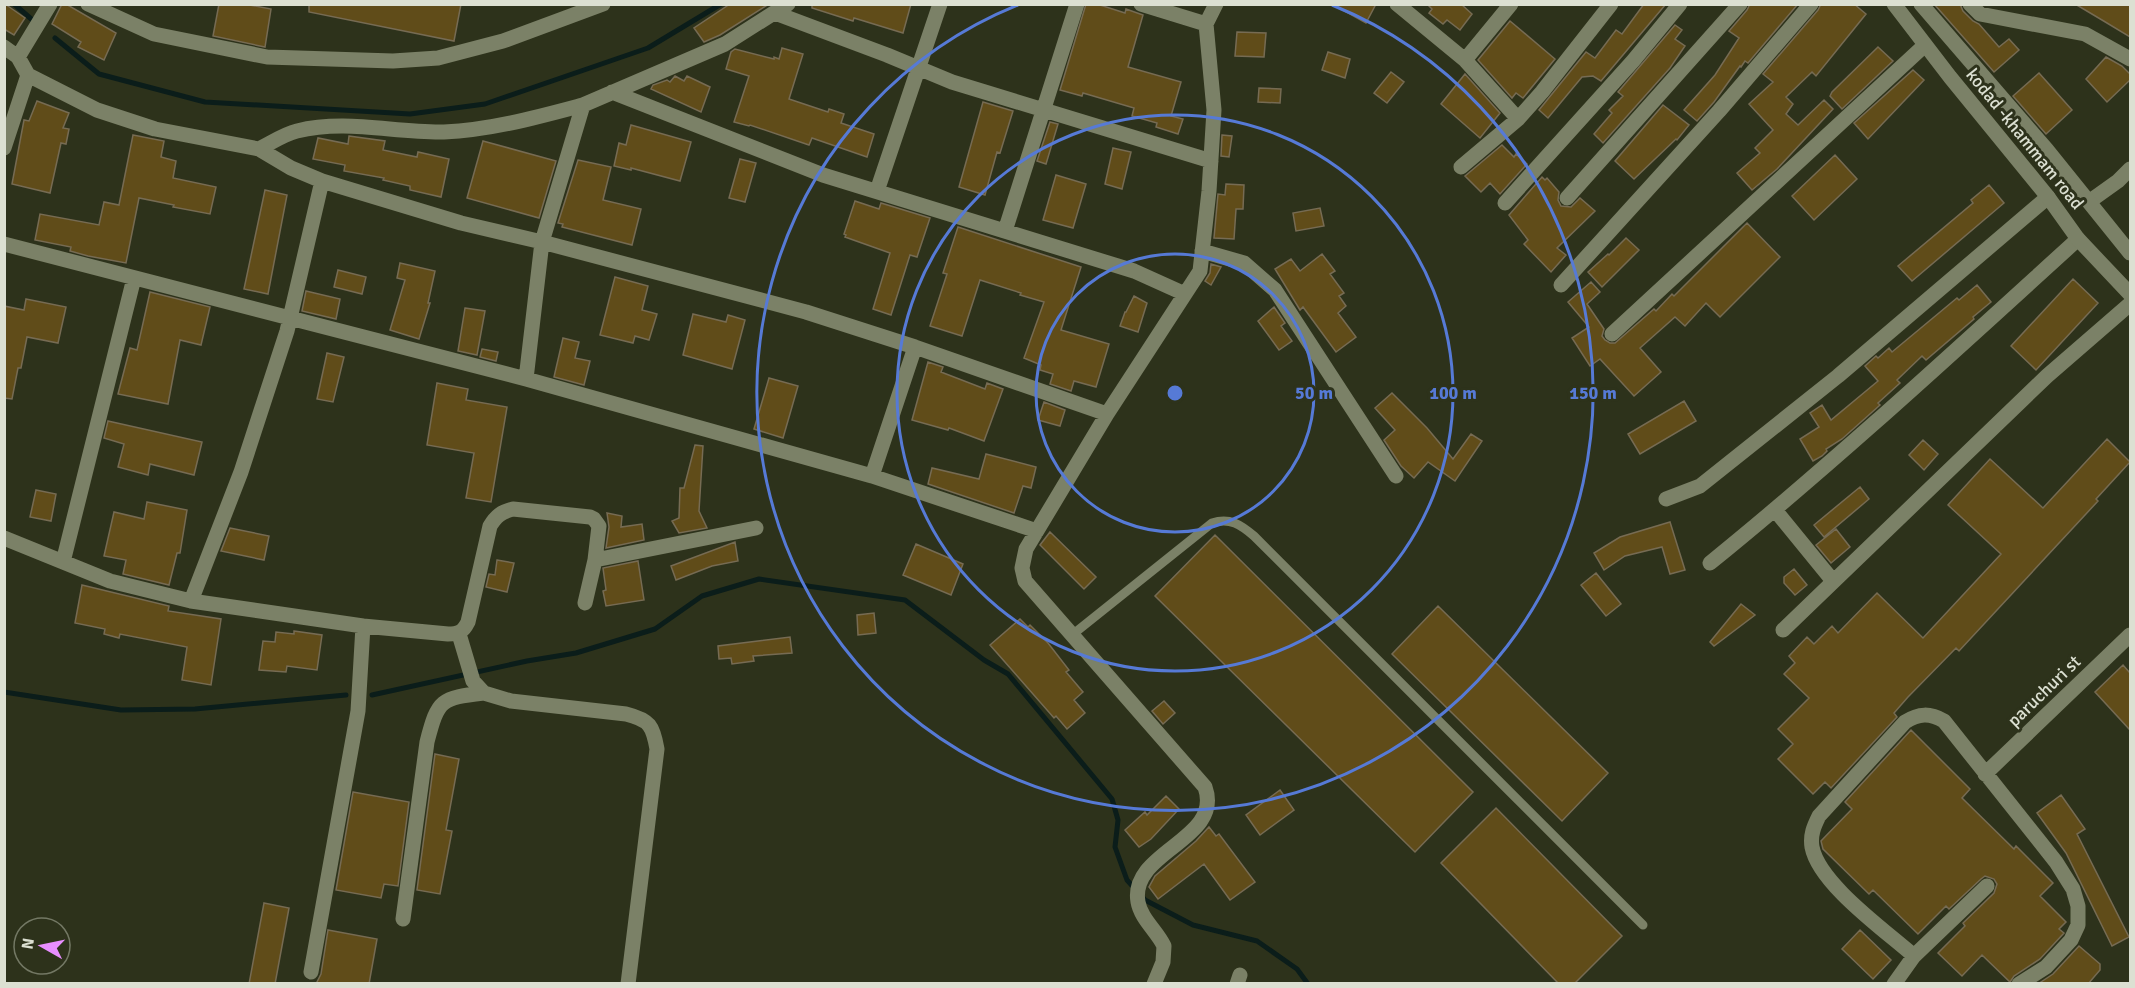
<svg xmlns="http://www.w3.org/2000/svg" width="2135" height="988" font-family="Signika,sans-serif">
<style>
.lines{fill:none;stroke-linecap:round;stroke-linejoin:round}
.stream{stroke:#0b1d1a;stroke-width:5}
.building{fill:#604c19;stroke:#766b53;stroke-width:1.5}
.service{stroke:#7b8167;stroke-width:9}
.minor{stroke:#7b8167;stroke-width:15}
.secondary{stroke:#7b8167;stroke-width:15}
.ring{fill:none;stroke:#567ad6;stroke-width:3}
.labels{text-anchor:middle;stroke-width:6;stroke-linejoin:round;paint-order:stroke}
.street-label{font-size:18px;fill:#dce0d2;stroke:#2d321b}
.centre{fill:#567ad6;stroke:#2d321b;stroke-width:3}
.ring-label{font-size:18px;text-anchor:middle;font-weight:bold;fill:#567ad6;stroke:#2d321b;stroke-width:6;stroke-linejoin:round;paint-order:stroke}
</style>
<rect width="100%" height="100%" fill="#2d321b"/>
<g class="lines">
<path class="stream" d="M 14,4 L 37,24
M 55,38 L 99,74 L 205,102 L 410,114 L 485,104 L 648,48 L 721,4
M 4,692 L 121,710 L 195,709 L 346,695
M 372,695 L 527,661 L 576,653 L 655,629 L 702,596 L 759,579 L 905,600 L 984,660 L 1008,674 L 1112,799 L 1118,820 L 1115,847 L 1127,880 L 1145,900 L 1193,925 L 1257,941 L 1297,969 L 1308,984"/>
</g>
<path class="building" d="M 5,4 L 25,18 L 14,35 L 4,29 Z
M 62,4 L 66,4 L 116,33 L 104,60 L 78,47 L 81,42 L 52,24 Z
M 219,4 L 244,4 L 271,9 L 265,47 L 213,36 Z
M 309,4 L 461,4 L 454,41 L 309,12 Z
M 730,4 L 769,4 L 720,35 L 704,42 L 694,28 Z
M 812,4 L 911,4 L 903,33 L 854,18 L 853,21 L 812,8 Z
M 1086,4 L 1097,4 L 1125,13 L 1126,9 L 1143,15 L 1128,67 L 1181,82 L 1171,116 L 1183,119 L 1178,134 L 1156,127 L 1157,123 L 1132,116 L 1134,108 L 1083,93 L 1082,96 L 1060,90 Z
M 1332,4 L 1376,4 L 1366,23 Z
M 1427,4 L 1461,4 L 1472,14 L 1460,30 L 1447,20 L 1443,24 L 1429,13 L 1432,9 Z
M 1644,4 L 1666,4 L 1601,81 L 1593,76 L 1582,77 L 1548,118 L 1539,110 L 1586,52 L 1595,58 L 1616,30 L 1622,34 Z
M 1750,4 L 1798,4 L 1748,63 L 1745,61 L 1741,67 L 1740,66 L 1714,102 L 1697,121 L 1684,110 L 1715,75 L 1739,38 L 1729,31 L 1747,10 Z
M 1821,4 L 1854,4 L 1866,14 L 1816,76 L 1812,72 L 1786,97 L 1793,104 L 1786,114 L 1798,125 L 1824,100 L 1833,109 L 1777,169 L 1752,190 L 1737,173 L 1760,153 L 1755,148 L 1773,130 L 1749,104 L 1773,82 L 1763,74 L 1818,10 Z
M 1934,4 L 1960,4 L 1963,11 L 1973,21 L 1979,24 L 1999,47 L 2009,39 L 2019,50 L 1994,72 Z
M 2075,4 L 2130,4 L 2130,37 L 2102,20 Z
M 1510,21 L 1555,59 L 1523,98 L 1516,93 L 1512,98 L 1478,60 Z
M 1675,25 L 1682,30 L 1675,39 L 1685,46 L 1670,68 L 1603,143 L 1594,134 L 1612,113 L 1609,110 L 1623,96 L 1618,92 Z
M 1237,32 L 1266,33 L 1264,57 L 1235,56 Z
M 1878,47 L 1893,61 L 1842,109 L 1830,96 L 1832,92 Z
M 782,48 L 803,54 L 789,99 L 828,112 L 829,109 L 844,114 L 841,123 L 874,134 L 867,157 L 812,138 L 809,145 L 750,125 L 749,126 L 734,122 L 749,76 L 726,69 L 731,52 L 735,49 L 774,59 L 774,57 L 779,59 Z
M 1328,52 L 1350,59 L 1345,78 L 1322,70 Z
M 2106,57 L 2122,66 L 2130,74 L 2130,80 L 2107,102 L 2086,79 Z
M 1913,70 L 1924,80 L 1868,139 L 1854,123 Z
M 1391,72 L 1404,82 L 1387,103 L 1374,93 Z
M 2039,73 L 2072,110 L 2046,134 L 2013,96 Z
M 1465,74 L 1500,113 L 1480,138 L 1441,104 Z
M 675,76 L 684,81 L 687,76 L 710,87 L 701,112 L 651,89 L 653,85 L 667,80 L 670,82 Z
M 1259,88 L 1281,89 L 1280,103 L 1258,102 Z
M 37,101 L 69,113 L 63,128 L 69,129 L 66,144 L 61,143 L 50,193 L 12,184 L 24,120 L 29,121 Z
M 983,102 L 1013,111 L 1000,153 L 997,152 L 985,195 L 959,187 Z
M 1663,105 L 1689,125 L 1677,140 L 1676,139 L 1634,179 L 1615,161 Z
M 1050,122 L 1058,124 L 1046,164 L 1037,161 Z
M 631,125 L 691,142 L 680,181 L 631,168 L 631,170 L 614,166 L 619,143 L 626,145 Z
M 133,135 L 164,141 L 161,157 L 176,161 L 173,178 L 216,187 L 210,214 L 173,207 L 174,205 L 139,198 L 126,263 L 88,256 L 70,251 L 71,247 L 35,240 L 40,214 L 99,225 L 104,202 L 119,205 Z
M 1222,135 L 1232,136 L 1229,157 L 1221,156 Z
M 349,136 L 385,141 L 383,150 L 417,157 L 418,152 L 449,159 L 441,197 L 410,190 L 410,186 L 383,180 L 384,178 L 344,171 L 345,165 L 313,159 L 318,138 L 348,144 Z
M 483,141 L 556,161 L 539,218 L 467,198 Z
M 1502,145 L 1514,157 L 1516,154 L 1527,164 L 1500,194 L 1490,183 L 1481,192 L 1465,176 Z
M 1113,148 L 1131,152 L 1122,189 L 1105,184 Z
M 1835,155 L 1857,179 L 1814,220 L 1792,196 Z
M 740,159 L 756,163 L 745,202 L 729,198 Z
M 578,160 L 611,167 L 603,200 L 641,209 L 632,245 L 562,227 L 563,224 L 558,223 Z
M 1056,175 L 1086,184 L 1073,228 L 1043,220 Z
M 1542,177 L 1545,180 L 1547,178 L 1559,192 L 1558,200 L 1561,206 L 1571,207 L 1580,198 L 1595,211 L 1557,248 L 1566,255 L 1551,272 L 1524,244 L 1528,240 L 1509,215 Z
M 1226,184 L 1244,185 L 1243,209 L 1236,209 L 1234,239 L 1214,238 L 1218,194 L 1225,195 Z
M 1989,185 L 2004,203 L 1912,281 L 1898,266 L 1973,203 L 1971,200 Z
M 265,190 L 287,195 L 268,294 L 244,289 Z
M 855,201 L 879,209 L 881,203 L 930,218 L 917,257 L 910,255 L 891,315 L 873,309 L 890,253 L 845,237 L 846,235 L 844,234 Z
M 1320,208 L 1324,226 L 1296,231 L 1293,213 Z
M 1747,223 L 1780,257 L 1720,317 L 1706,303 L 1685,326 L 1675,317 L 1640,348 L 1661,372 L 1634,396 L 1600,359 L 1590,366 L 1572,338 L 1589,327 L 1568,302 L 1591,282 L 1600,292 L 1587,304 L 1604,329 L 1602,336 L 1605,340 L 1610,343 L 1615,343 L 1654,309 L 1656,311 L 1672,294 L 1674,296 Z
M 958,227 L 1081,267 L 1061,330 L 1109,344 L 1096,387 L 1074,381 L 1071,391 L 1050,384 L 1053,374 L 1040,370 L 1041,365 L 1024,358 L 1044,302 L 1020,295 L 1021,293 L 980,280 L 962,336 L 930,326 L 947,274 L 943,273 Z
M 1626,238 L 1639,250 L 1602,287 L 1588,272 L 1608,254 L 1609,255 Z
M 1322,254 L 1335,271 L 1330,274 L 1344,293 L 1339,296 L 1346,306 L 1338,313 L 1356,337 L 1336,352 L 1303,307 L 1300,310 L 1275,269 L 1291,259 L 1300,271 Z
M 400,263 L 435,271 L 428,303 L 430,303 L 419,339 L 390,330 L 405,280 L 397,278 Z
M 1211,264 L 1221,267 L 1211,285 L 1205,281 L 1210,273 Z
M 338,270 L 366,277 L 362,294 L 334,287 Z
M 615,277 L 648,286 L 642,310 L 657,314 L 649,340 L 635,336 L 633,343 L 600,335 Z
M 2073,279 L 2098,303 L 2036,370 L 2011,346 Z
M 1977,285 L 1991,302 L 1973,317 L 1974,319 L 1926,360 L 1922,356 L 1897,380 L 1900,383 L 1878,403 L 1880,405 L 1842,439 L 1826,449 L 1827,451 L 1822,456 L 1813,461 L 1800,439 L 1819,427 L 1810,413 L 1822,405 L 1831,420 L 1878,381 L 1865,366 L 1876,356 L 1878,358 L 1889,348 L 1892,352 L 1957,298 L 1959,300 Z
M 306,291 L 340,299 L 336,319 L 302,311 Z
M 150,292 L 210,307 L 201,345 L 180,340 L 168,404 L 118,394 L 130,348 L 137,350 Z
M 1134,296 L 1147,303 L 1138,332 L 1120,326 L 1125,312 L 1126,312 Z
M 26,299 L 66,307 L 58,343 L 27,337 L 21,368 L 18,368 L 12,399 L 4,398 L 4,306 L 24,310 Z
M 1274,307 L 1285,323 L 1281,326 L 1292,341 L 1279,350 L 1258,321 Z
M 465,308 L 485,311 L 477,355 L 458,351 Z
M 693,314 L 726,322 L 728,315 L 745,320 L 732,369 L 683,355 Z
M 563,338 L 579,342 L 575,358 L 590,361 L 584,385 L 554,377 Z
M 482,349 L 498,352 L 496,361 L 480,357 Z
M 327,353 L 344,357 L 333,402 L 317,399 Z
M 928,362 L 943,367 L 941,372 L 985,389 L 987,383 L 1003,389 L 984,441 L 949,428 L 948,430 L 912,420 Z
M 769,378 L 798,386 L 783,438 L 754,429 Z
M 437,383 L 468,389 L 466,400 L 507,407 L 491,502 L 466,498 L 474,453 L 427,445 Z
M 1392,393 L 1427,428 L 1453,459 L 1471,434 L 1482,441 L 1455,481 L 1428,462 L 1414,478 L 1401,466 L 1384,440 L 1395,430 L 1375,408 Z
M 1684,401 L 1696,421 L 1640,454 L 1628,434 Z
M 1044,402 L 1065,410 L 1060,426 L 1038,420 Z
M 108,421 L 202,442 L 194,475 L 150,464 L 148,475 L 118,467 L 124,444 L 104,438 Z
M 2107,439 L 2130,462 L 2096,499 L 2098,501 L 1959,651 L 1956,648 L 1908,697 L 1894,713 L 1897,717 L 1831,788 L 1825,782 L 1813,794 L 1778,759 L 1793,744 L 1778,729 L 1809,698 L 1784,674 L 1795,663 L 1789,656 L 1807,637 L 1814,644 L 1832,626 L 1838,633 L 1877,593 L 1923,638 L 2001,554 L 1948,505 L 1990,459 L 2043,508 Z
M 1923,440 L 1938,454 L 1924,470 L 1909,455 Z
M 695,445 L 703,446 L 699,511 L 707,528 L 679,533 L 672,521 L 679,518 L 680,488 L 684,488 Z
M 986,454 L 1036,467 L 1031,488 L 1023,486 L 1014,513 L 928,484 L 932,468 L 979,479 Z
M 1860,487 L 1869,499 L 1824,537 L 1814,525 Z
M 36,490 L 56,494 L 51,521 L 30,517 Z
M 147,502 L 187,510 L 180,553 L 177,553 L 169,585 L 123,574 L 126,560 L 104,556 L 114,512 L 144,519 Z
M 607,513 L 622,516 L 621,527 L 642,524 L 644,540 L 606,548 L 609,527 Z
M 1670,522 L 1685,570 L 1670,574 L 1662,547 L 1625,556 L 1604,570 L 1594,553 L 1620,537 Z
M 230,528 L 269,536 L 264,560 L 221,551 Z
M 1836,529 L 1850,547 L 1831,563 L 1816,545 Z
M 1050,532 L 1096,577 L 1084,589 L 1040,545 Z
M 1215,535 L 1473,792 L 1415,852 L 1155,596 Z
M 735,542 L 738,561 L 712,566 L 676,580 L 671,566 Z
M 916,544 L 963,564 L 951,595 L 903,575 Z
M 497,560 L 514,563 L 507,592 L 486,587 L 489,574 L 495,575 Z
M 638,561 L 644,600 L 606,606 L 603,591 L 606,590 L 603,568 Z
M 1794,569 L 1807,585 L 1795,595 L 1784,583 L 1784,577 Z
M 1596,573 L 1621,604 L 1606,616 L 1581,585 Z
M 82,585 L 169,606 L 168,611 L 221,619 L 211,685 L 182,680 L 187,647 L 120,634 L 119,638 L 104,634 L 105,629 L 75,623 Z
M 1741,604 L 1755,615 L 1714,646 L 1710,642 Z
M 1438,606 L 1608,773 L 1562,821 L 1392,654 Z
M 874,613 L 876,633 L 858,635 L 857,615 Z
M 1020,619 L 1028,627 L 1030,625 L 1048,643 L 1069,670 L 1066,672 L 1083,692 L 1074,700 L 1085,713 L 1067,729 L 1056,716 L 1054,718 L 990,645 Z
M 294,631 L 322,635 L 317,670 L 287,666 L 286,672 L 259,670 L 263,641 L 275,642 L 276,632 L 294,634 Z
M 790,637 L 792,653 L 753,656 L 754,661 L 732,664 L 731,658 L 719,659 L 718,646 Z
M 2123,665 L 2130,673 L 2130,730 L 2095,692 Z
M 1164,701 L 1175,713 L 1163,724 L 1152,711 Z
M 1911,730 L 1970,789 L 1962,798 L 2014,849 L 2016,846 L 2053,883 L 2040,896 L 2066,922 L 2059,929 L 2064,933 L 2040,959 L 2014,976 L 2010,982 L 1982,955 L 1962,976 L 1938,953 L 1965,926 L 1963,923 L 1994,893 L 1997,884 L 1994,879 L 1985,876 L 1981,879 L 1949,909 L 1946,906 L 1918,934 L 1873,890 L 1869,894 L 1823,849 L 1821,841 L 1852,809 L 1845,802 Z
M 435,754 L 459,759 L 446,830 L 452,831 L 440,894 L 417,890 Z
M 1280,790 L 1294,810 L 1260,835 L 1246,815 Z
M 353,792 L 409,802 L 398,886 L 384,884 L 381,898 L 336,890 Z
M 2061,795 L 2085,829 L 2077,834 L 2129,937 L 2112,946 L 2066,853 L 2037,813 Z
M 1166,796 L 1179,809 L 1151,839 L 1139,847 L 1125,830 L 1145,812 L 1147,815 Z
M 1496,808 L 1622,936 L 1574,984 L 1559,984 L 1441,863 Z
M 1209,827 L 1216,836 L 1219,834 L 1255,882 L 1230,900 L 1204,864 L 1158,899 L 1149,887 L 1155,876 L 1196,841 Z
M 264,903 L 289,908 L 275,984 L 249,984 Z
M 328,930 L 377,939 L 369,984 L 316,984 L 321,974 Z
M 1860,930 L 1891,960 L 1873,979 L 1842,949 Z
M 2079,946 L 2100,964 L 2100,970 L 2088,984 L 2038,984 L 2053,974 Z"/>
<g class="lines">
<path class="service" d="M 1072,635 L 1212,523 C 1230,517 1241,525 1254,536 L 1643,925"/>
<path class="minor" d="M 88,4 L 154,34 L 267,57 L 393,61 L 438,58 L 503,41 L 603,4
M 1141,4 L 1206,24
M 1397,4 L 1465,60 L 1518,119
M 1970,4 L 1980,14 L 2085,34 L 2130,59
M 775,13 L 887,55 L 952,82 L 1211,161
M 4,47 L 18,57
M 1465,60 L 1511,4
M 28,75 L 97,110 L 155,129 L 259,149 L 291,168 L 322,181 L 461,223 L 542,242 L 806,312 L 915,347 L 1107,414
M 612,92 L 823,175 L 1134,271 L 1185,294
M 4,148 L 28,75 L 18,57 L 50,4
M 259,149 C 271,143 284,134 297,131 C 346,119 394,133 444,132 C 491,130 538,117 583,105
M 1461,167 L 1518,119 L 1542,92 L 1611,4
M 877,191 L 940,4
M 1567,198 L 1740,4
M 2090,201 L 2118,181 L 2130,169
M 1505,203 L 1633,61 L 1680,4
M 1005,231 L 1077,4
M 4,244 L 526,379 L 872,476 L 1037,531
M 1202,251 L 1244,263 L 1275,290 L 1396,476
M 1561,285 L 1719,111 L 1811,4
M 1612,334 L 1925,45
M 526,379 L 542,242 L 583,105 L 725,44 L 788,4
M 872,476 L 915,347
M 1666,499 L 1700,486 L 1838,376 L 2048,197
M 1775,510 L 1833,581
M 4,538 L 110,581 L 191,601 L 363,626 L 358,711 L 311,972
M 595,560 L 756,528
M 63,562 L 134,278
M 1710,563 C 1837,460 1957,349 2078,239
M 191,601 L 241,472 L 287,331 L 322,181
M 363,626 L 448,634 C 459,634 463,632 468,622 L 490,526 C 496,516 501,512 513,509 L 590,517 L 594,519 L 599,526 L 595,560 L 585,603
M 1783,630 L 2047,376 L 2130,304
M 459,634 L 473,681 L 484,693 L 511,701 L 626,714 C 650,720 653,726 657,749 L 628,984
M 1985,774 L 2130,635
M 403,919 L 427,742 C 438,699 441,698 484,693
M 1914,956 C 1886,931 1819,884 1812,847 C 1810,835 1814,826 1819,816 L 1905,722 C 1919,713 1930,713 1944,721 L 2056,862 L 2073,889 L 2078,906 L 2078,925 L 2071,940 L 2046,967 L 2019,984
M 1154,984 L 1163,962 L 1164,946 C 1157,931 1141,919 1138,902 C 1129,851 1224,840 1205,787 L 1025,581 L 1022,568 L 1026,549 L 1107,414 L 1200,271 L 1209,191 L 1214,110 L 1206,24 L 1216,4
M 1237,984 L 1240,975
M 1894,984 L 1914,956 L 1987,886"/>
<path class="secondary" d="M 1894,4 L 1950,77 L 2048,197 L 2078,239 L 2130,294
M 1921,4 L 2047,150 L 2130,253"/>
</g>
<g class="ring">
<circle cx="1175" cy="393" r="139"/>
<circle cx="1175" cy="393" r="278"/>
<path d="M1332 5A418 418 0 1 1 1018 5"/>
</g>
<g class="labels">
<g class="street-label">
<text transform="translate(2025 139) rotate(51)" y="6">kodad -khammam road</text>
<text transform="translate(2044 691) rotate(-44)" y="6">paruchuri st</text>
</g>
</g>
<circle cx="1175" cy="393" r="9" class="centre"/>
<g class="ring-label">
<text x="1314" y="399">50 m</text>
<text x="1453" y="399">100 m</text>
<text x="1593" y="399">150 m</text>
</g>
<rect width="2135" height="988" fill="none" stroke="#dce0d2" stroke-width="12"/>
<g transform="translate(42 946) rotate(279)"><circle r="28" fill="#2d321b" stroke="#737864" stroke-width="1.5"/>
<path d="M0-4.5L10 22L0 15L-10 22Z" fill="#e88eff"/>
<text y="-9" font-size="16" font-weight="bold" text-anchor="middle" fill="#dce0d2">N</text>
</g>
</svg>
